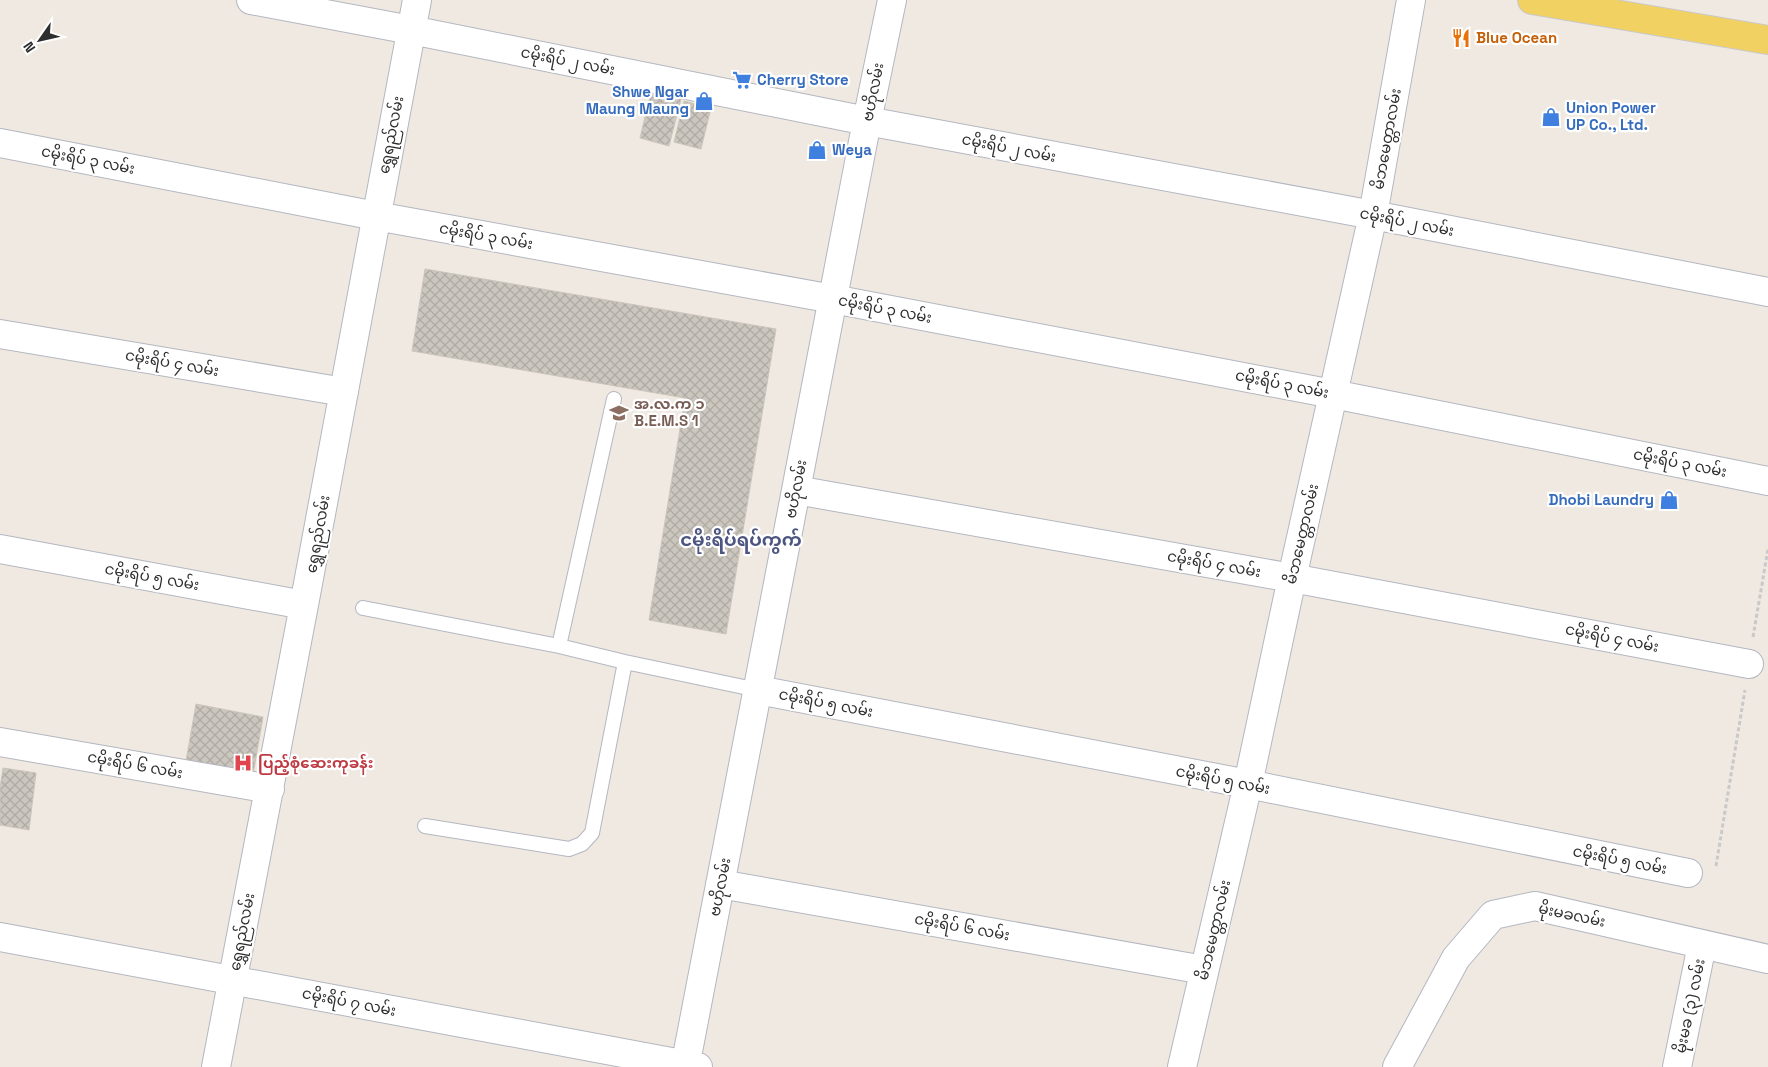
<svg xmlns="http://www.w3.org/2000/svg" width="1768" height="1067" font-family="'Space Grotesk','Noto Sans Myanmar',sans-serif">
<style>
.building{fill:url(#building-cross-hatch);stroke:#cbc5ba}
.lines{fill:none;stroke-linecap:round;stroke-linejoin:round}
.service-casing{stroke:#b4b7c1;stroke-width:16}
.minor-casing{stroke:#b4b7c1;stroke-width:30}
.primary-casing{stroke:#c9c9c9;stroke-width:30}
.path{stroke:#c9c9c9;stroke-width:3;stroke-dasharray:4 2.5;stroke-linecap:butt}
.service{stroke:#fff;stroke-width:14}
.minor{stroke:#fff;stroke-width:28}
.primary{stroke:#f2d163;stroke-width:28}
.labels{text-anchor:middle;stroke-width:4.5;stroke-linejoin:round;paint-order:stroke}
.food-label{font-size:15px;font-weight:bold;fill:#c56008;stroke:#fff;text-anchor:start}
.street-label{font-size:15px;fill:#2e2e2e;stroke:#fff}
.shop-label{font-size:15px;font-weight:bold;fill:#366cbe;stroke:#fff;text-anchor:start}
.education-label{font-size:15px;font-weight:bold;fill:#785e54;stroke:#fff;text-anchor:start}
.health-label{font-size:15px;font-weight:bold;fill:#be3a42;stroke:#fff;text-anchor:start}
.quarter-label{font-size:18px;font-weight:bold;fill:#4d5680;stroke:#fff}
</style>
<defs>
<pattern id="building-cross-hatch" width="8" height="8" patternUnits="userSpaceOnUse" patternTransform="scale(1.25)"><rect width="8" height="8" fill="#cbc7bf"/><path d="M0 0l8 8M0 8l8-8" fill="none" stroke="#afaba4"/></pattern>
</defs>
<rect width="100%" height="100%" fill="#efe9e1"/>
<path class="building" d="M 651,92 L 681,99 L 669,146 L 640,138 Z
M 684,101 L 711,108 L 701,149 L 674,142 Z
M 425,269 L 776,329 L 726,634 L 649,620 L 685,398 L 412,351 Z
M 196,704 L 263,717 L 253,775 L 186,761 Z
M 3,768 L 36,773 L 29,830 L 0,825 L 0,788 Z"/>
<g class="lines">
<g class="service-casing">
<path id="service" d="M 363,608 L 559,646 L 625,662 L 758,690
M 559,646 L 614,399
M 425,826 L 569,849 L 582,844 L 592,833 L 625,662"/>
</g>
<g class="minor-casing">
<path id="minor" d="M 251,0 L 411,30 L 867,121 L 1373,215 L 1768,292
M 0,143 L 376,216 L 833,299 L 1333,394 L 1768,481
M 0,334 L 344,392
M 796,490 L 1292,578 L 1749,664
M 0,549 L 304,605
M 758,690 L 1248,784 L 1688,873
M 0,742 L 270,789
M 720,884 L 1204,970
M 0,937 L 698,1067
M 216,1067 L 304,605 L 417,0
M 685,1067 L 867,121 L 892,0
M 1182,1067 L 1248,784 L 1292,578 L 1373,215 L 1411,0
M 1397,1067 L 1456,958 L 1493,915 L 1535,906 L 1768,959
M 1677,1067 L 1702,945"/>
</g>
<g class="primary-casing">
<path id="primary" d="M 1532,0 L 1768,40"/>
</g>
<path class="path" d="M 1753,637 L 1768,549
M 1716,866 L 1745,690"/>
<use href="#service" class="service"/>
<use href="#minor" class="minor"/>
<use href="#primary" class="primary"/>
</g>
<defs>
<g id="restaurant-bare" transform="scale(1.5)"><path d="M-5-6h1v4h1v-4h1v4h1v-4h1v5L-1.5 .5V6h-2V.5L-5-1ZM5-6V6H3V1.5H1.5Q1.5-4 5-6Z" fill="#e8710a" stroke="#fff" stroke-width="2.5" paint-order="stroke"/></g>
<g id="supermarket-bare" transform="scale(1.5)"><path d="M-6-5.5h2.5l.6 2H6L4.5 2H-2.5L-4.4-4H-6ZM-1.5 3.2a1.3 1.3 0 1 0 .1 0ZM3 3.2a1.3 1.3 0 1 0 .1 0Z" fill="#3f7fe0" stroke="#fff" stroke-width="2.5" paint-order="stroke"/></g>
<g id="shop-bare" transform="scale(1.5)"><path d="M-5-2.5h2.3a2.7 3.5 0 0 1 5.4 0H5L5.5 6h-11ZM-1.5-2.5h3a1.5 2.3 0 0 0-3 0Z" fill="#3f7fe0" stroke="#fff" stroke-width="2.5" paint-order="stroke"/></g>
<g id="school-bare" transform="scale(1.5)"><path d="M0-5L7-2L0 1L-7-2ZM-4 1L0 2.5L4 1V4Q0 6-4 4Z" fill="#8d6e63" stroke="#fff" stroke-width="2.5" paint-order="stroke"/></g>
<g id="hospital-bare" transform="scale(1.5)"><path d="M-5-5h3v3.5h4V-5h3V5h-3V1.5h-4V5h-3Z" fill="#e0444e" stroke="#fff" stroke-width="2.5" paint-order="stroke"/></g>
</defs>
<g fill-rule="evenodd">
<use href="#restaurant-bare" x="1461" y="38"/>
<use href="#supermarket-bare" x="742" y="80"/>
<use href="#shop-bare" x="704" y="101"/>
<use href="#shop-bare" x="1551" y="117"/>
<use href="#shop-bare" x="817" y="150"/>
<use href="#school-bare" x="619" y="413"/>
<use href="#shop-bare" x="1669" y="500"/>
<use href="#hospital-bare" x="243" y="763"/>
</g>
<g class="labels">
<g class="food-label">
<text x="1476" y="43">Blue Ocean</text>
</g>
<g class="street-label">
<text transform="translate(568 61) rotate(11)" y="5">ငမိုးရိပ် ၂ လမ်း</text>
<text transform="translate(873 92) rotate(-79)" y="5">ဗဟိုလမ်း</text>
<text transform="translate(391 135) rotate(-79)" y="5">ရွှေရည်လမ်း</text>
<text transform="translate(1387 139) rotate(-80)" y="5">မိဘမေတ္တာလမ်း</text>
<text transform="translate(1009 148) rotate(11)" y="5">ငမိုးရိပ် ၂ လမ်း</text>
<text transform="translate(88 160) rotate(11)" y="5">ငမိုးရိပ် ၃ လမ်း</text>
<text transform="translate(1407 222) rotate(11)" y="5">ငမိုးရိပ် ၂ လမ်း</text>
<text transform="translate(486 236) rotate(10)" y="5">ငမိုးရိပ် ၃ လမ်း</text>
<text transform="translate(885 309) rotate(11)" y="5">ငမိုးရိပ် ၃ လမ်း</text>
<text transform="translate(172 363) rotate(10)" y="5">ငမိုးရိပ် ၄ လမ်း</text>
<text transform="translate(1282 384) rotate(11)" y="5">ငမိုးရိပ် ၃ လမ်း</text>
<text transform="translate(1680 463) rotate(11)" y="5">ငမိုးရိပ် ၃ လမ်း</text>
<text transform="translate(796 489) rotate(-79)" y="5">ဗဟိုလမ်း</text>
<text transform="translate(318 534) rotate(-80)" y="5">ရွှေရည်လမ်း</text>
<text transform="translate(1302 534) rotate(-77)" y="5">မိဘမေတ္တာလမ်း</text>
<text transform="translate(1214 564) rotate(10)" y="5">ငမိုးရိပ် ၄ လမ်း</text>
<text transform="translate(152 577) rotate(10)" y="5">ငမိုးရိပ် ၅ လမ်း</text>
<text transform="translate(1612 638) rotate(11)" y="5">ငမိုးရိပ် ၄ လမ်း</text>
<text transform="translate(826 703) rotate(11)" y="5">ငမိုးရိပ် ၅ လမ်း</text>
<text transform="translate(135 765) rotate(10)" y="5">ငမိုးရိပ် ၆ လမ်း</text>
<text transform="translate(1223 780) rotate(11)" y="5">ငမိုးရိပ် ၅ လမ်း</text>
<text transform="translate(1620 860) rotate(11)" y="5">ငမိုးရိပ် ၅ လမ်း</text>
<text transform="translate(720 887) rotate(-79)" y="5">ဗဟိုလမ်း</text>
<text transform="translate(1572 915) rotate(12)" y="5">မိုးမခလမ်း</text>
<text transform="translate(962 927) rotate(10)" y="5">ငမိုးရိပ် ၆ လမ်း</text>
<text transform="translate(1214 930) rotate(-77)" y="5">မိဘမေတ္တာလမ်း</text>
<text transform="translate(242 932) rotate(-79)" y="5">ရွှေရည်လမ်း</text>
<text transform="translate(349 1002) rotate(11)" y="5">ငမိုးရိပ် ၇ လမ်း</text>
<text transform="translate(1690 1006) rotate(-78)" y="5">မိုးမခ (၃) လမ်း</text>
</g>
<g class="shop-label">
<text x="757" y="85">Cherry Store</text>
<text x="689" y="97" text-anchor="end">Shwe Ngar<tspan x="689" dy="17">Maung Maung</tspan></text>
<text x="1566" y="113">Union Power<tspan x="1566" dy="17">UP Co., Ltd.</tspan></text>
<text x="832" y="155">Weya</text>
<text x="1654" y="505" text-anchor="end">Dhobi Laundry</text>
</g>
<g class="education-label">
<text x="634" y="409">အ.လ.က ၁<tspan x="634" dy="17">B.E.M.S 1</tspan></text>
</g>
<g class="health-label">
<text x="258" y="768">ပြည့်စုံဆေးကုခန်း</text>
</g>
<g class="quarter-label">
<text x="741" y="546">ငမိုးရိပ်ရပ်ကွက်</text>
</g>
</g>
<g transform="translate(40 40) rotate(236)" stroke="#ffffff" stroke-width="4" paint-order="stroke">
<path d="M0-4L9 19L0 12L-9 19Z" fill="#2e2e2e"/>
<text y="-8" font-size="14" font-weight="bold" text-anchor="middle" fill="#2e2e2e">N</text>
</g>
</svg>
